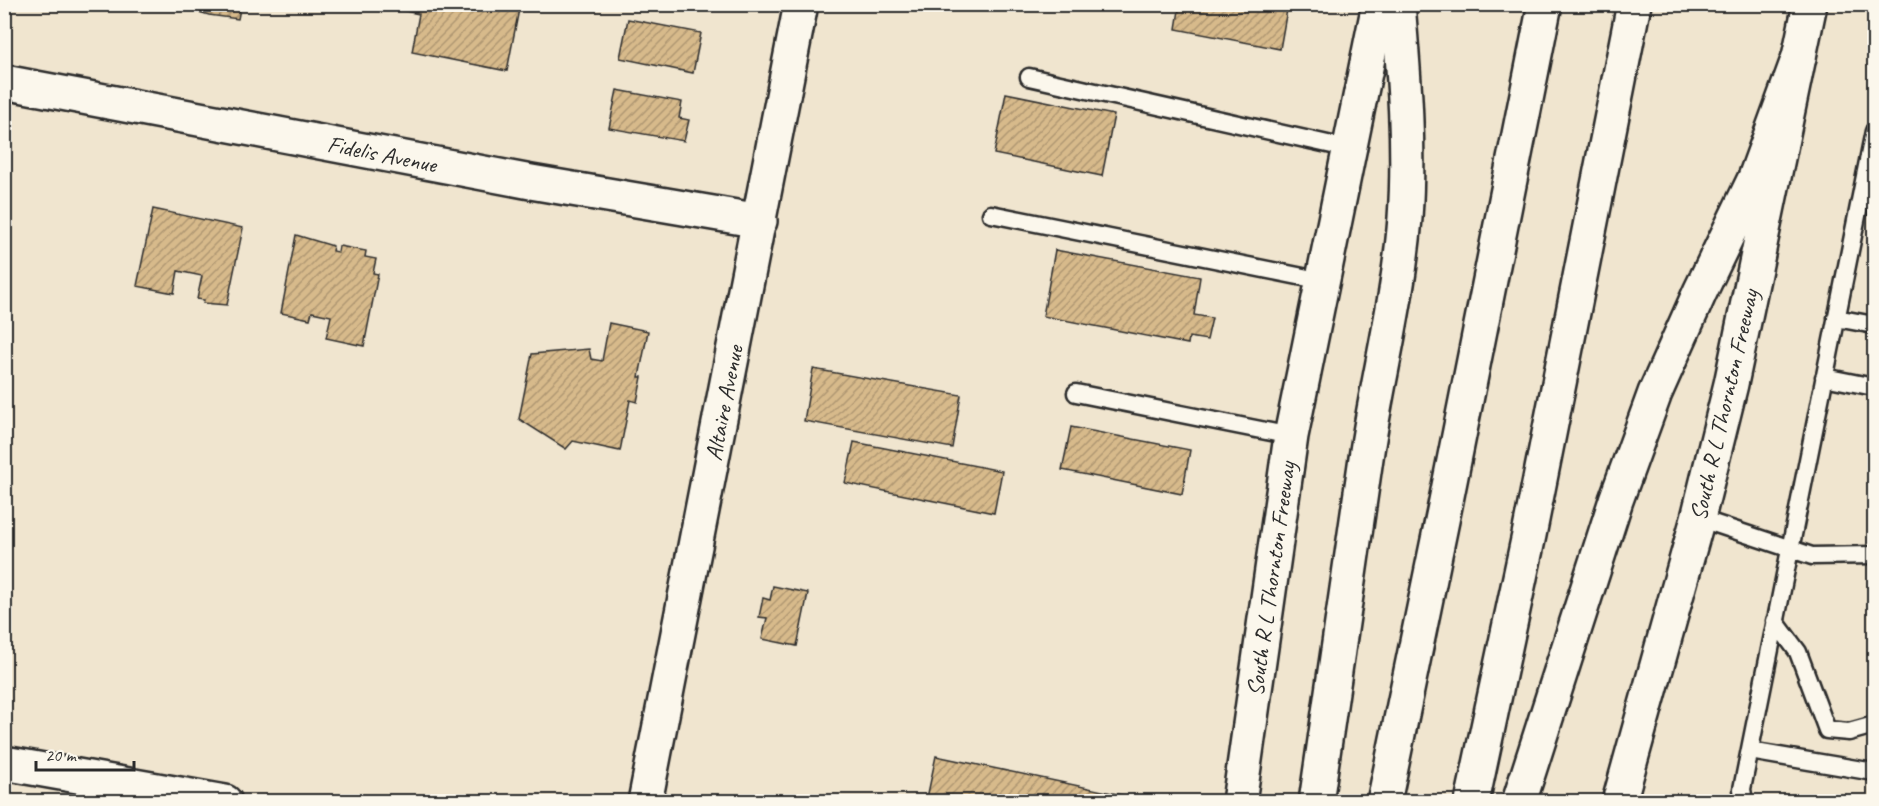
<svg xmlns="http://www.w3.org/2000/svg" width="1879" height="806" font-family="Caveat,sans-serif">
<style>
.building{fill:url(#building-hatch);stroke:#2b2b2b;stroke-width:1.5}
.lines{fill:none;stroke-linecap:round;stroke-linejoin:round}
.service-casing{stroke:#2b2b2b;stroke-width:21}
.minor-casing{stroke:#2b2b2b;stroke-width:38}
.secondary-casing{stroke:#2b2b2b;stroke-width:38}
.motorway-casing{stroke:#2b2b2b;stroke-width:38}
.service{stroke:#fbf7ec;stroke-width:16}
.minor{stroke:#fbf7ec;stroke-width:33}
.secondary{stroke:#fbf7ec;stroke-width:33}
.motorway{stroke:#fbf7ec;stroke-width:33}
.labels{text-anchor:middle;stroke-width:6;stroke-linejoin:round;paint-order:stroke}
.street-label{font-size:24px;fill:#2b2b2b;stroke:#fbf7ec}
</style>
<defs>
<pattern id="building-hatch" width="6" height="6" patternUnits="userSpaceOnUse" patternTransform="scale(1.5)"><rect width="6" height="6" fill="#d7ba8b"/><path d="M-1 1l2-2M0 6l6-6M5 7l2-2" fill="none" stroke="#af9772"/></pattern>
</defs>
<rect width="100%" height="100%" fill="#f0e5cf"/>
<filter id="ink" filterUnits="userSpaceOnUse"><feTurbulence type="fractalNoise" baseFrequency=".0167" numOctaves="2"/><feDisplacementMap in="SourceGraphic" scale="12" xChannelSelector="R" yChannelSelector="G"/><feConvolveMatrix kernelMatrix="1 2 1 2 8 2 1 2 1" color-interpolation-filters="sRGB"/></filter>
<g filter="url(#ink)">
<path class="building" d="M 173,4 L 241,4 L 238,19 L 209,15 Z
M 391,4 L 520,4 L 507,71 L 412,52 L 419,14 L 391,8 Z
M 1180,4 L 1288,4 L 1280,49 L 1176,29 Z
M 628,19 L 701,33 L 693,73 L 620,58 Z
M 617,90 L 682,102 L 679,118 L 689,120 L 684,141 L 609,128 Z
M 1006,93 L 1114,115 L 1102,176 L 994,154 Z
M 153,209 L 243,228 L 227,305 L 203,303 L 204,300 L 197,299 L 202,276 L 178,271 L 174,293 L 137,286 Z
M 296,235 L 333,246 L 332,251 L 338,252 L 339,246 L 366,251 L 365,257 L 376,259 L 373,273 L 378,274 L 364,346 L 326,338 L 331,316 L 312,312 L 310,319 L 281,313 Z
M 1055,250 L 1200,277 L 1194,315 L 1212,318 L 1207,340 L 1189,337 L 1188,344 L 1043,316 Z
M 609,323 L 648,331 L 639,377 L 642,377 L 637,402 L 630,400 L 620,451 L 573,441 L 566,449 L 519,419 L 532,354 L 589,349 L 591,359 L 602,361 Z
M 813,369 L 961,395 L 952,448 L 804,421 Z
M 1071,427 L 1190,450 L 1182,494 L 1062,470 Z
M 854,442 L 1002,471 L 994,513 L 845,483 Z
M 773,586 L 808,593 L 797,646 L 762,639 L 767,618 L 759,617 L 763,598 L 770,600 Z
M 936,756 L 1122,795 L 1121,802 L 944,802 L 927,798 Z"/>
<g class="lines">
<g class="service-casing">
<path id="service" d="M 1029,77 L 1350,149
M 991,214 L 1323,281
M 1836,318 L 1874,325
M 1824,377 L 1874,387
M 1076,393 L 1291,436
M 1698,518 L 1812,556 L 1874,555
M 1775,621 L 1798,652 L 1827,730 L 1849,732 L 1874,725
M 1750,751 L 1874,772
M 1744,802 L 1742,789 L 1874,131"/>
</g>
<g class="minor-casing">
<path id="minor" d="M 4,82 L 531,182 L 760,221
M 4,763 L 225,802
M 645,802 L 801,4"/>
</g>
<g class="secondary-casing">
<path id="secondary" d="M 1239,802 L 1291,436 L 1379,4
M 1619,802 L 1698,518 L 1731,384 L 1810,4"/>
</g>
<g class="motorway-casing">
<path id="motorway" d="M 1316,802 C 1332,685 1349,568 1367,451 C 1379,373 1399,296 1405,218 C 1410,147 1404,75 1398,4
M 1384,802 L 1445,506 L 1545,4
M 1472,802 L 1529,535 L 1634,4
M 1519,802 L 1616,500 L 1655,393 L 1700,292 L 1755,178 L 1799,57"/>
</g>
<use href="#service" class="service"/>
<use href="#minor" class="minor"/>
<use href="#secondary" class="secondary"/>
<use href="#motorway" class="motorway"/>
</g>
</g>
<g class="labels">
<g class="street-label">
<text transform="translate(382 154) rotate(11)" y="8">Fidelis Avenue</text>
<text transform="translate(724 403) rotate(-79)" y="8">Altaire Avenue</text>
<text transform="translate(1724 405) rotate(-77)" y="8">South R L Thornton Freeway</text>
<text transform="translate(1271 579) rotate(-82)" y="8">South R L Thornton Freeway</text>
</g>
</g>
<rect width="1879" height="806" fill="none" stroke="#fbf7ec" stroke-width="24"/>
<rect x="12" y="12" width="1855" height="782" fill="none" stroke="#2b2b2b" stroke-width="2" filter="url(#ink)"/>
<path d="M36 761v9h98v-9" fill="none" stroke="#2b2b2b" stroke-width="3"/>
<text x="45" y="761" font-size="18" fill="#2b2b2b" stroke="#fbf7ec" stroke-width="4.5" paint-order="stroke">20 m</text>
</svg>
